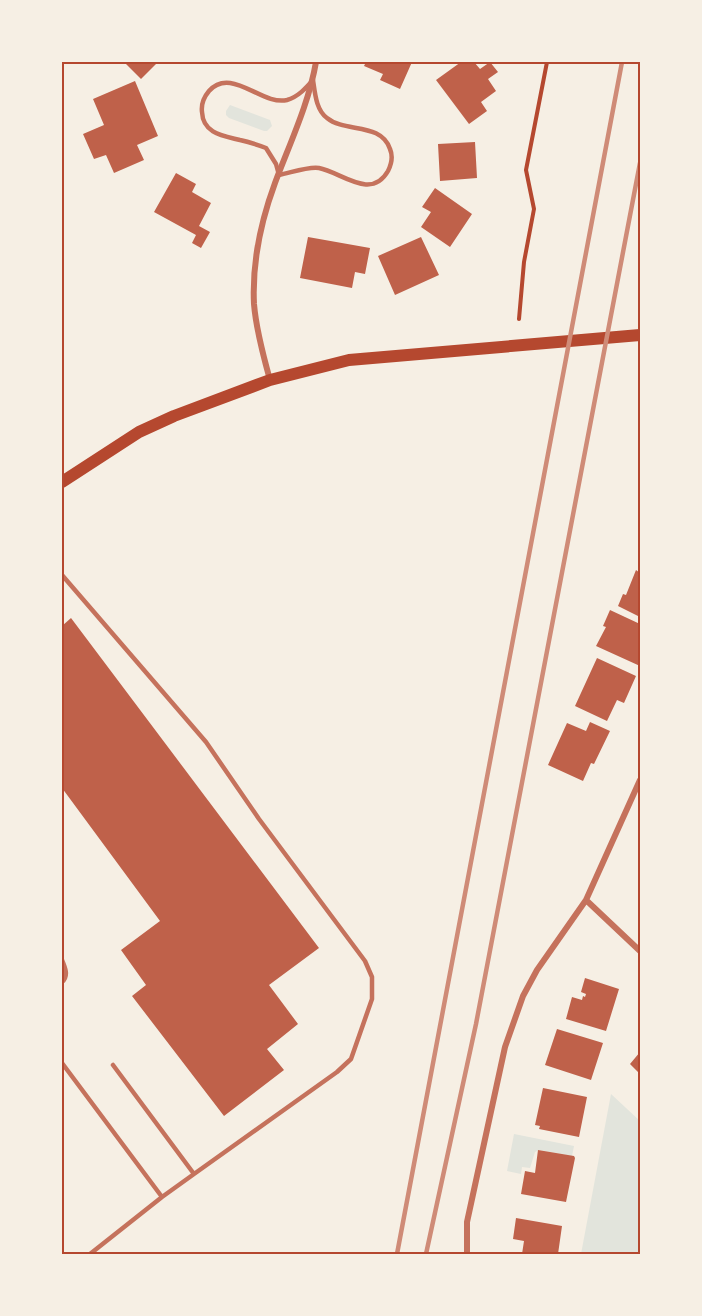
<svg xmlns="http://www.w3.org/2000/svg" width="702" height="1316" font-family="'Open Sans',sans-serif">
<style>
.green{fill:#e2e4dc}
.building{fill:#bf614a}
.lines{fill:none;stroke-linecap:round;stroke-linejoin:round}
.path{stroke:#b5482f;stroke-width:4}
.service{stroke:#c5725c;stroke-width:4.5}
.minor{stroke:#c5725c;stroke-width:6}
.secondary{stroke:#b5482f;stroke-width:12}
.rail{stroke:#cf8b77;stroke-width:4.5}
.neatline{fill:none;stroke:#b5482f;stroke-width:2}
</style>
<rect width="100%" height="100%" fill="#f6efe4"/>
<path class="green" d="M 230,105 L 270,120 L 272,126 L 267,131 L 264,131 L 229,118 L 226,115 L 226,111 Z
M 611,1094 L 640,1121 L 640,1254 L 581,1254 Z
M 514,1134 L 574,1146 L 572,1156 L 539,1150 L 535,1152 L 530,1168 L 522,1167 L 521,1174 L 507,1171 Z"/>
<path class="building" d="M 124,62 L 158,62 L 141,79 Z
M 366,62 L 412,62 L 400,89 L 380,80 L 383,74 L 364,66 Z
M 461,62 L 474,62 L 480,69 L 490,62 L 498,72 L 488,79 L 496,91 L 481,102 L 487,111 L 469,124 L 436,80 Z
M 135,81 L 158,136 L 137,145 L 144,160 L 114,173 L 106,155 L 94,159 L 83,134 L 104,125 L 93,99 Z
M 475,142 L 477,178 L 440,181 L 438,144 Z
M 176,173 L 196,184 L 192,192 L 211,203 L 199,226 L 210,232 L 201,248 L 192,243 L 196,235 L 154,212 Z
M 435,188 L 472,214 L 450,247 L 421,227 L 431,212 L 422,207 Z
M 308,237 L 370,248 L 365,274 L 355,272 L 352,288 L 300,278 Z
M 421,237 L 439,275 L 395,295 L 378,256 Z
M 636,570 L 640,573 L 640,617 L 618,606 L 623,594 L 626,595 Z
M 610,610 L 640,624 L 640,666 L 596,646 L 606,627 L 603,626 Z
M 71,618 L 319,948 L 269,985 L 298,1024 L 267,1049 L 284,1070 L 224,1116 L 132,996 L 146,985 L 121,950 L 160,921 L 62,788 L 62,626 Z
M 597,658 L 636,676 L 624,703 L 617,700 L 607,721 L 575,706 Z
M 590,722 L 610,731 L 594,764 L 591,763 L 583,781 L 548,765 L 567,723 L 586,731 Z
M 585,978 L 619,989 L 606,1031 L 566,1019 L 572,997 L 582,1000 L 583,996 L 585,997 L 586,994 L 581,992 Z
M 557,1029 L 603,1043 L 591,1080 L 545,1065 Z
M 640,1052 L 640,1074 L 630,1064 Z
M 543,1088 L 587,1097 L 579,1137 L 539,1129 L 540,1126 L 535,1125 Z
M 538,1150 L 574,1156 L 575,1158 L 566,1202 L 521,1194 L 525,1171 L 535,1173 Z
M 516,1218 L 562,1226 L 558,1254 L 522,1254 L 524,1241 L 513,1239 Z"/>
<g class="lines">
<path class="path" d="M 519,319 L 524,262 L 534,209 L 526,170 L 547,62"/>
<path class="service" d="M 313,80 C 315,93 316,110 327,118 C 345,133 381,122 390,149 C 393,156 391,165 388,171 C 371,201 341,172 319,168 C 309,166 290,173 279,175 L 276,164 L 266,148 C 258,145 249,142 240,140 C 224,136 203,134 202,112 C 201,104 204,97 209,91 C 231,66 262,106 287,100 C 298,97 306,88 313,80 Z
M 62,575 L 206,742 L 259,819 L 365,961 L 372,977 L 372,999 L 351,1059 L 337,1072 L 194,1174 L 113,1065
M 62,960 C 65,967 69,976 62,982
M 62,1063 L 162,1197 L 90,1254
M 162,1197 L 194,1174"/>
<path class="minor" d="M 270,380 C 263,355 256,329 254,304 C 252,263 261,221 275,183 C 290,143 309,103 316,62
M 586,900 L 640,951
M 467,1254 L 467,1222 L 505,1047 L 523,996 L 537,970 L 586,900 L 640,780"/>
<path class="secondary" d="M 62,482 L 139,432 L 174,416 L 270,380 L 349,360 L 640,335"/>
<path class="rail" d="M 397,1254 L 622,62
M 426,1254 L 476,1024 L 640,163"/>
</g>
<rect width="702" height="1316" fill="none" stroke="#f6efe4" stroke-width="126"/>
<rect x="63" y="63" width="576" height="1190" class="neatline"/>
</svg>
